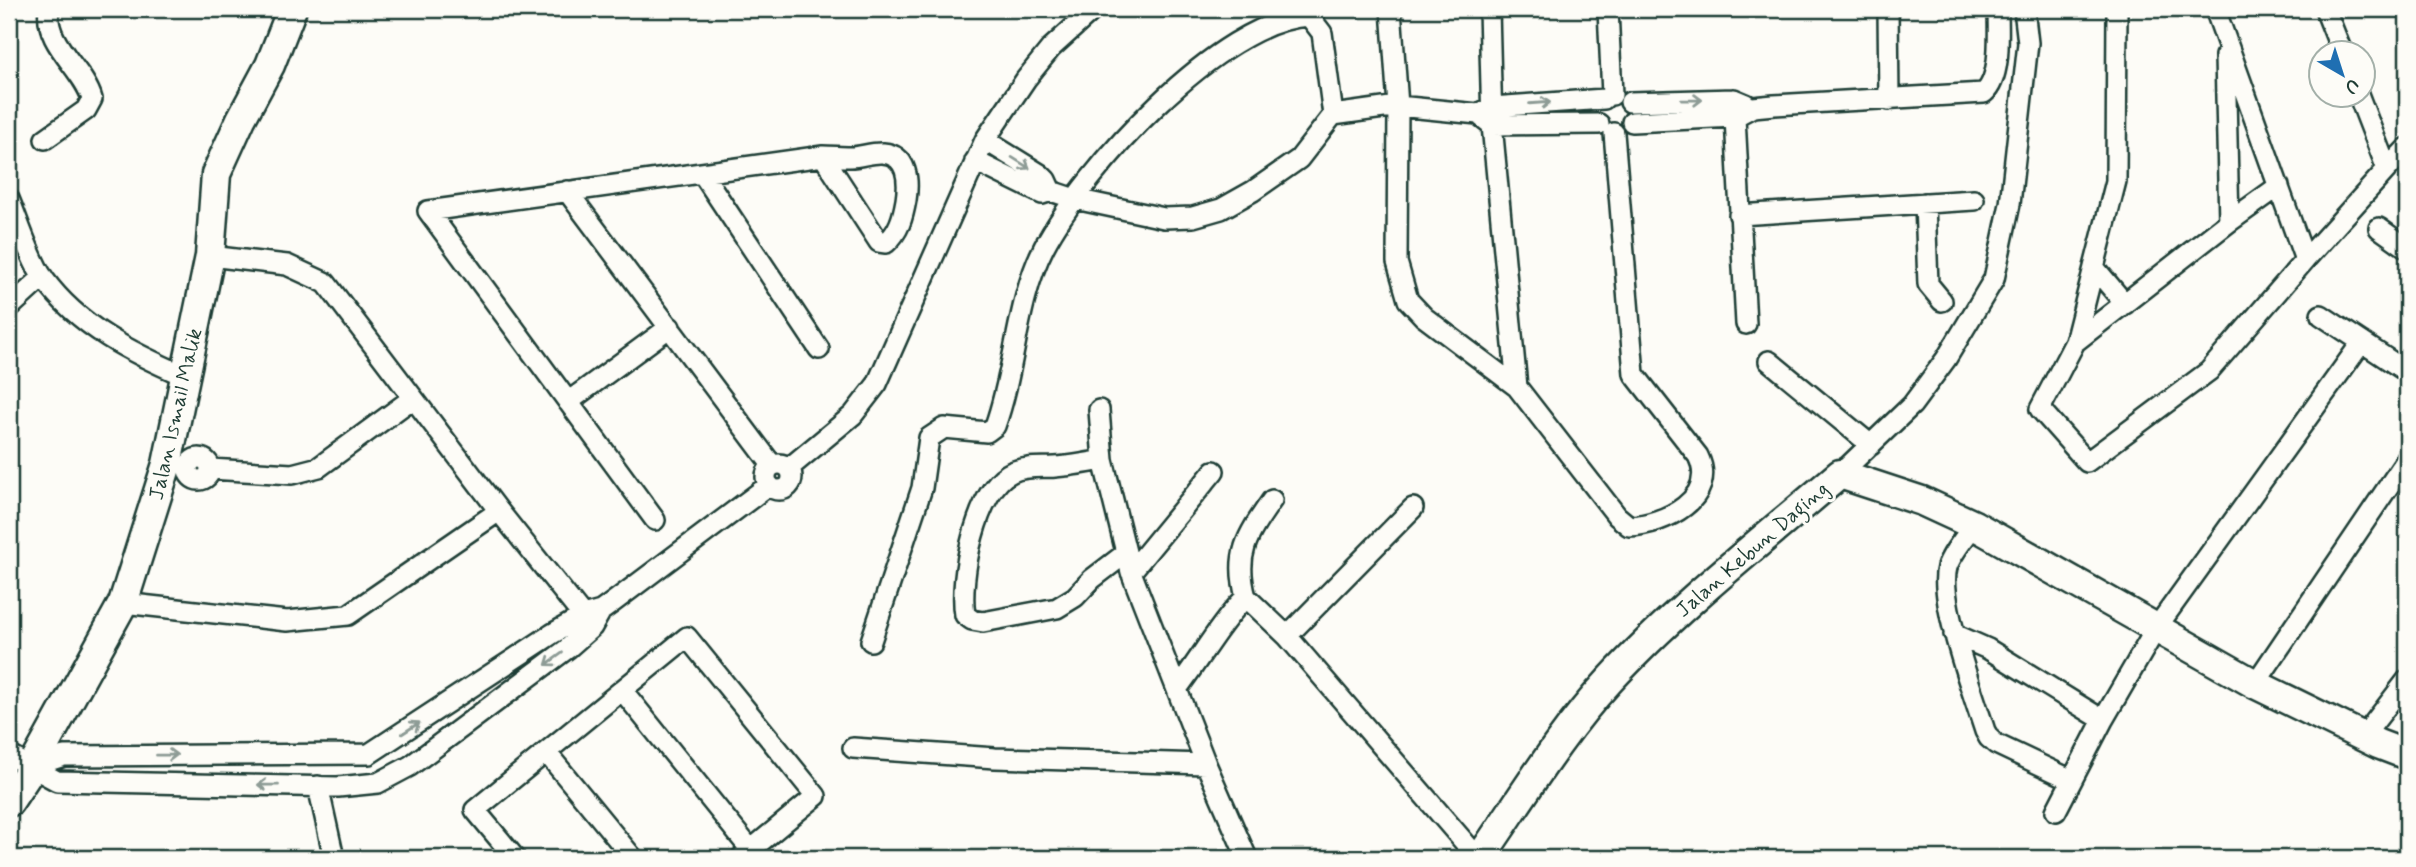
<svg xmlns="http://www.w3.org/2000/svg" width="2416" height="867" font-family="Mynerve,sans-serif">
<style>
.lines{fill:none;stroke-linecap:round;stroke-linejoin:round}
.street-casing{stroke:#1f3d34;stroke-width:24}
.secondary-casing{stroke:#1f3d34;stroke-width:33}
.street{stroke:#fdfcf7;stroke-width:19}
.secondary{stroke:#fdfcf7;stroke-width:28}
.oneway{stroke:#8e9c96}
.labels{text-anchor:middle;stroke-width:6;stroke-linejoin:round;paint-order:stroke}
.street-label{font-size:21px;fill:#1f3d34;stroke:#fdfcf7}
</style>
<rect width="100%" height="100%" fill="#fdfcf7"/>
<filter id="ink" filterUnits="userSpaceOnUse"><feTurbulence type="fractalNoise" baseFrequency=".0143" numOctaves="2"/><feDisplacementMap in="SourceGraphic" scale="14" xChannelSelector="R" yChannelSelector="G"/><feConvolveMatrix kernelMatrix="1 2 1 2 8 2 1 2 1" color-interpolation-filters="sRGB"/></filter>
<g filter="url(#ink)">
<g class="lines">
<g class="street-casing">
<path id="street" d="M 1391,9 L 1398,106 L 1397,262 L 1408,300 L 1424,317 L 1517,387 L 1617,516 L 1629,526 C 1664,525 1719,498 1698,456 L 1634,374 L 1614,133
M 1489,9 L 1492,125 L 1517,387
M 1608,9 L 1612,95
M 1888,9 L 1889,100
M 2117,9 L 2116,181 L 2075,342 L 2040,409 L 2087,462 L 2209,371 L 2305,260 L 2215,9
M 2325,9 L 2342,52
M 1734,99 L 1746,324
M 1630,102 L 1734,99 L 1746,104
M 1482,112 L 1492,107 L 1604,99
M 1632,122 L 1734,117 L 1753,107 L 1774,105 L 1984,93 C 2002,77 1998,32 1998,9
M 45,139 L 86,110 L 92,99 C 83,68 44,44 49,9
M 985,140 L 1040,174 L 1046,180 L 1051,191
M 975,161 L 1042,194 L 1051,191 L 1075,199 L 1164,218 L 1193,217 L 1221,209 L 1253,191 L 1299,159 L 1333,115 L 1398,106 L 1478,114 L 1492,125 L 1599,124
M 2387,169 L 2407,148
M 702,173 L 819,349
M 567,191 L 772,465
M 9,199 C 18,220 31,262 44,279 C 79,327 132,353 185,376
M 1925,203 L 1928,284 L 1942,301
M 1739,215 L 1974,200
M 2229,222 L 2279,186
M 2379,228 L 2407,248
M 210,256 L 287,265 L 326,283 L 499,511 L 589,624
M 2305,260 L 2387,169 L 2358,94
M 2094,267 L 2125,304
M 9,308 L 43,277
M 2321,315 L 2407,372
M 2075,342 L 2229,222 L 2225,56
M 1769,361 L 1871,445
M 568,402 L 670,327
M 1099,410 L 1103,460 L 1131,572 L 1206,764 L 1247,858
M188 469a11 11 0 1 1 22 0a11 11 0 1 1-22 0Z
M 1103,460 C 1087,463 1071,466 1055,467 C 1041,468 1025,466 1012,472 C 976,488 959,579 965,615 L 972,620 L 983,622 L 1057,608 L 1075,597 L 1092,579 L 1126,553
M766 477a13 13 0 1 1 26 0a13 13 0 1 1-26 0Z
M 789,468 L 853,415 L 877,384 L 985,140 L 1026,79 L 1051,48 L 1094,9
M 210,469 L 292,474 L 319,467 L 413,398
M 1840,474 L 1912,405 L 1946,359 L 1994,279 L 2010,204 L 2028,43 L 2024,9
M 655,520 L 428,211 L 823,156 C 832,156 841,157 850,157 C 861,157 872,152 883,153 C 908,155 909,181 906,200 C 903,217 899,232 886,243 L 879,242 L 823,156
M 1974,525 C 1965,538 1952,552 1947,567 C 1938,600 1974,696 1985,731 L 1989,738 L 1996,744 L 2072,780
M 1131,572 L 1214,471
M 1246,597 C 1234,553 1248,535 1272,500
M 123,603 L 287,621 L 348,615 L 499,511
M 1954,634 L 1988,649 L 2103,720 L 2157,627 L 2362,342
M 1287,636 L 1413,508
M 871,641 L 922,488 L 929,438 L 944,428 L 987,432 L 995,426 C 1016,368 1016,302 1044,247 C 1084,171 1219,20 1309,16 L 1322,33 L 1333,115
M 2255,684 L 2407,459
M 1177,689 C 1200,659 1219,624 1246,597 L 1287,636 L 1478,858
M 622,690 L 751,850
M 2363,737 L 2407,680
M 853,748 L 995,758 L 1206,764
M 546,752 L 633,858
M 9,755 L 57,781 L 338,787 L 378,783 L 410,766 L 567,649 L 592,627 L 601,611
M 33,766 L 64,756 L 369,754 L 552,634 L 583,616 L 601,611 L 612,603 L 769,485
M 318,786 L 334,858
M 2056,811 L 2103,720
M 515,858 L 475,810 L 687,637 L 816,796 L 741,858"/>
</g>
<g class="secondary-casing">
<path id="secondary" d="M 9,802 L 33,766 L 123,603 L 167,464 L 210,256 L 216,174 L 241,119 L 270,65 L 292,9
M 1480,858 C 1521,799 1560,734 1609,681 C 1679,605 1762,541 1840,474 L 1922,501 L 1974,525 L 2255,684 L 2378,744 L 2407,755"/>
</g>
<use href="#street" class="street"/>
<use href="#secondary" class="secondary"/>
</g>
<defs><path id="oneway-shaft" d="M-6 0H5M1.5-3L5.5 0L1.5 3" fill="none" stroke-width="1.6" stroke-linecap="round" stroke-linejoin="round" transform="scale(1.75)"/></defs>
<g class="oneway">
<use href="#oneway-shaft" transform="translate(1692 100) rotate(-1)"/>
<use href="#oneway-shaft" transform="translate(1540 103) rotate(-4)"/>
<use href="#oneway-shaft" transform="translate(1021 163) rotate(32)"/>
<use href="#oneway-shaft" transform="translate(554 659) rotate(144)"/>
<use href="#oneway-shaft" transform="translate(411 728) rotate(-33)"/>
<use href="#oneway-shaft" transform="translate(167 755) rotate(-1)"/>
<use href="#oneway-shaft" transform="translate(268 785) rotate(-179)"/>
</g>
</g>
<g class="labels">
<g class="street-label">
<text transform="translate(175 414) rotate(-77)" y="7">Jalan Ismail Malik</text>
<text transform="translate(1752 549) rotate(-41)" y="7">Jalan Kebun Daging</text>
</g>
</g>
<rect width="2416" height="867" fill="none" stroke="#fdfcf7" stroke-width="35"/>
<rect x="18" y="18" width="2381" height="832" fill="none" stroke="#1f3d34" stroke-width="2.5" filter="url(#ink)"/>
<g transform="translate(2342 74) rotate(141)"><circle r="33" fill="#fdfcf7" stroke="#a4b0a9" stroke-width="2"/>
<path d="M0-5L12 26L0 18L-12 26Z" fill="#1f6fb2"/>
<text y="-10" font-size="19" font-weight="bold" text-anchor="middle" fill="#1f3d34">U</text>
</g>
</svg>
